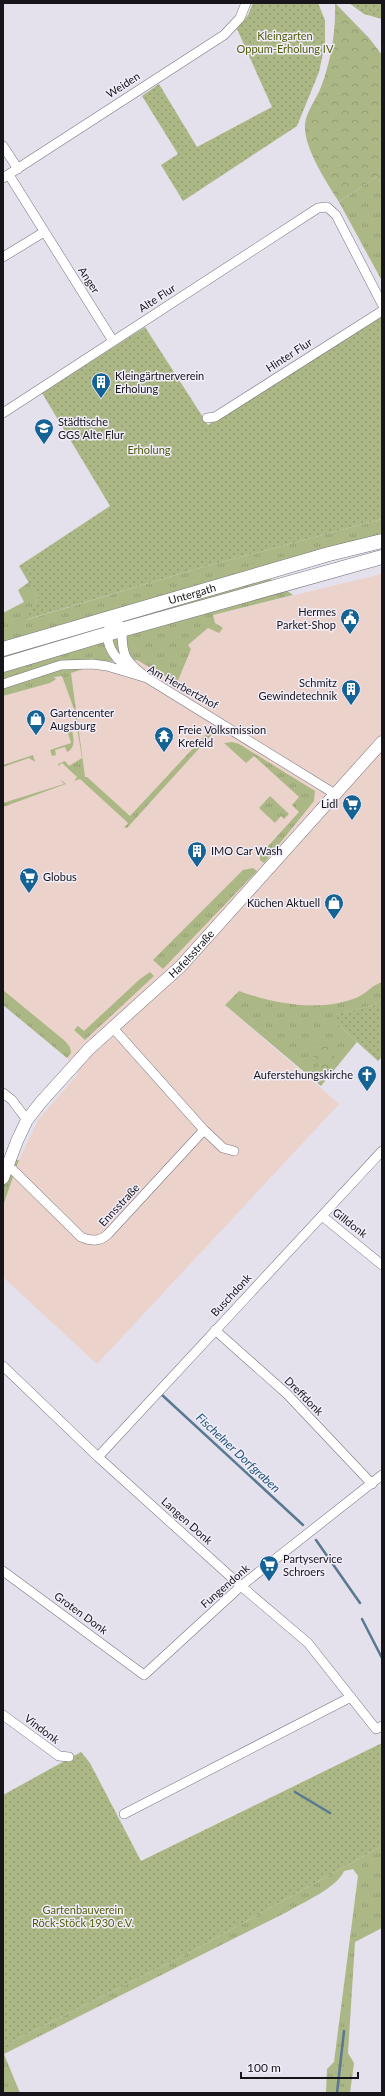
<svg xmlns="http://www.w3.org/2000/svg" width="385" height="2096" font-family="Lato,sans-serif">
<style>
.commercial{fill:#ebd2ca}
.grass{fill:url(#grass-tufts)}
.park{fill:url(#park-crowns)}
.garden{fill:url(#garden-dots)}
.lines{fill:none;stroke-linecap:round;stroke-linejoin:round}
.stream{stroke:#587991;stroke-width:2.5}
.street-casing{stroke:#797580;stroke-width:10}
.secondary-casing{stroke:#797580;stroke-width:13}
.primary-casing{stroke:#797580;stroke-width:15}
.street{stroke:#fff;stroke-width:9}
.secondary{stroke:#fff;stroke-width:12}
.primary{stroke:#fff;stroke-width:14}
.labels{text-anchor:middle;stroke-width:3;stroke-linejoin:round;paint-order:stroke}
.park-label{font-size:11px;fill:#515d09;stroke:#f1edf9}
.street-label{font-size:11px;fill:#171519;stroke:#f1edf9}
.poi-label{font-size:11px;fill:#171519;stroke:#f1edf9;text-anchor:start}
.water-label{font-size:12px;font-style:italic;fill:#1d5577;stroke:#f1edf9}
</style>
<defs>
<pattern id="grass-tufts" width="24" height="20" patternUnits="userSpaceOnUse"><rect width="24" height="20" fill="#acb786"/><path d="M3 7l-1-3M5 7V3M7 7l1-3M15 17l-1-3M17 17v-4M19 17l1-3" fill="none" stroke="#939c73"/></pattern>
<pattern id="park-crowns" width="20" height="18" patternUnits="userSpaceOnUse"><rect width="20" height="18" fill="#acb786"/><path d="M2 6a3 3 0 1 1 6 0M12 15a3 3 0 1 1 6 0" fill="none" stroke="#939c73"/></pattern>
<pattern id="garden-dots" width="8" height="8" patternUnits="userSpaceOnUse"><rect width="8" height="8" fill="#acb786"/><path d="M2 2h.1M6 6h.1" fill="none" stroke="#939c73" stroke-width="1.8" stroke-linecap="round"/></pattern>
</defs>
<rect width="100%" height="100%" fill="#e4e0ec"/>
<path class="commercial" d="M 382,574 L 382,1000 L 374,1005 L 226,1006 L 339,1104 L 97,1364 L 3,1277 L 3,1206 L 19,1160 L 38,1120 L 78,1074 L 67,1058 L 69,1052 L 3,996 L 3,696 L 50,683 L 54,678 L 104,662 L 137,660 L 177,683 L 188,645 L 208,628 L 223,628 L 215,623 L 213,615 Z"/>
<path class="grass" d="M 382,173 L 382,281 L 339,202 Z
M 382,519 L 382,536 L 257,570 L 293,595 L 213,615 L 215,623 L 223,628 L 219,633 L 208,628 L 188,645 L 191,649 L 177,683 L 137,660 L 104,662 L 71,673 L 85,777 L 87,777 L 130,816 L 212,728 L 215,731 L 127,828 L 124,827 L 128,824 L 127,822 L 80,779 L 74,781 L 77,777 L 62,763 L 58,766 L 58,764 L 65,761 L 69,766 L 82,758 L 74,709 L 62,676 L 54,677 L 56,679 L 50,683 L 3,696 L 3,613 L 24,602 L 18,590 L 29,582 L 38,598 L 26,620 L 196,569 Z
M 71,726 C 73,736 77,747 67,752 L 65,747 L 55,750 L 56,755 L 52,756 L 50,750 L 71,743 L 67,730 Z
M 232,742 L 239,744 L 315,791 L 314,801 L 264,863 L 260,860 L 260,855 L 299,812 L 292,805 L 299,797 L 254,756 L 246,763 L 224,743 Z
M 33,755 L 35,762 L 29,758 L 3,767 L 3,765 Z
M 60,779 L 66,784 L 3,807 L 3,803 L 64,784 Z
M 270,796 L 289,814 L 284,819 L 281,816 L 275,823 L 259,808 Z
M 253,868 L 257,871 L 163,969 L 153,960 L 243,870 Z
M 150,972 L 154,976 L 85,1040 L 74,1030 L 78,1026 L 84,1031 L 140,979 Z
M 382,982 L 382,1000 L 374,1005 L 335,1015 L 335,1022 L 357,1042 L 321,1086 L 225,1005 L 239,991 C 274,1004 320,1012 356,998 C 366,994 372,985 382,982 Z
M 3,990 L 65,1041 L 70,1047 L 71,1053 L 67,1058 L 3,1005 Z
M 3,1158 L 19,1160 L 3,1206 Z
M 382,1846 L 382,1928 L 355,1942 L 348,2053 L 354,2063 L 350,2093 L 326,2093 L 327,2069 L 334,2062 L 358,1876 L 353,1869 L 344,1871 C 338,1887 302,1903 287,1912 L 4,2054 L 20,2093 L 3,2093 L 3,2046 L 189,1953 Z"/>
<path class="park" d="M 335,3 L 369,38 L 382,55 L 382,173 L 339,202 C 327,183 303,147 305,124 C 306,112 317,98 321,87 C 331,61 336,30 335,3 Z
M 324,1039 L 338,1063 L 322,1072 L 309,1048 Z"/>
<path class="garden" d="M 253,3 L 318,3 L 325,20 L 325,44 L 319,72 L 297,126 L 183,201 L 161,165 L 178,154 L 142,96 L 159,84 L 197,147 L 272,107 L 237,29 L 248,15 Z
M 349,3 L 382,3 L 382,19 L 364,14 Z
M 380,315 L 382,317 L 382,519 L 196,569 L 25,620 L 38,598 L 19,566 L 110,506 L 42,393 L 145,327 L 208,425 Z
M 382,1000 L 382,1057 L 378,1061 L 335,1022 L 334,1015 L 374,1005 Z
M 382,1743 L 382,1846 L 189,1953 L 3,2046 L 3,1795 L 81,1752 L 90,1763 L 141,1861 Z"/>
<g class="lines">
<path class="stream" d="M 161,1394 L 303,1525
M 316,1540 L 360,1603
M 362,1619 L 382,1658
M 295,1792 L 330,1813
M 337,2093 L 344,2031"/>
<g class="street-casing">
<path id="street" d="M 3,146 L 18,169
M 9,175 L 113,341
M 3,178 L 224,35 L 240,18 L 246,3
M 3,257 L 44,232
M 3,413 L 318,208 L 327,207 L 336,215 L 382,304
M 207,418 L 215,417 L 382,311
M 113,617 C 127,630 119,639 125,655 C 129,665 140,672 147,678 C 121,666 97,648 113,617 Z
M 3,684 L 61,665 L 92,664 L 107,666 L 147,678 L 335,794
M 3,1093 L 12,1100 L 27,1120
M 204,1130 L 223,1148 L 234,1151
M 3,1163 L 13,1170 L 81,1237 C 90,1241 100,1242 108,1234 L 204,1130 L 113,1028
M 322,1216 L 382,1265
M 215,1330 L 287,1394 L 372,1484
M 3,1366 L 98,1457 L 241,1586 L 308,1643 L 376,1729 L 382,1726
M 98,1457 L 382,1151
M 3,1571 L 144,1675 L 241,1586 L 382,1475
M 3,1715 L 59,1756 L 69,1757
M 124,1814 L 351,1697"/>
</g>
<g class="secondary-casing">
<g id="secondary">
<path id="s1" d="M 3,1178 L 17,1141 L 27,1120 L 41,1102 L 89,1049 L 181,966 L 382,742"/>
</g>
</g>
<g class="primary-casing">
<g id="primary">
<path id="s2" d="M 3,649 L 329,554 L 382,541"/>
<path d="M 3,665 L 107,634 L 382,557"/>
</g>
</g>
<use href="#street" class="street"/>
<use href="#secondary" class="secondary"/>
<use href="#primary" class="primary"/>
</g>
<defs>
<g id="building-pin" transform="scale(1)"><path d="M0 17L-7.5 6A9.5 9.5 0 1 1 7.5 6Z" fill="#156295" stroke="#f1edf9"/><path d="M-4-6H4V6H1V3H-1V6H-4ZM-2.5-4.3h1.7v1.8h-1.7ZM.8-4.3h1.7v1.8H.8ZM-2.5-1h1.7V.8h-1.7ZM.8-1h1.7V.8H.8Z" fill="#fff"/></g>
<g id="school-pin" transform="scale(1)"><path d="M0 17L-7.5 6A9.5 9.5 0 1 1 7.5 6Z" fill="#156295" stroke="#f1edf9"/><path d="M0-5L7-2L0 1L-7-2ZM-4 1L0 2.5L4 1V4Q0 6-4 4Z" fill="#fff"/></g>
<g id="civic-pin" transform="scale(1)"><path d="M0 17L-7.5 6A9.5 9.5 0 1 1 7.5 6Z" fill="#156295" stroke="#f1edf9"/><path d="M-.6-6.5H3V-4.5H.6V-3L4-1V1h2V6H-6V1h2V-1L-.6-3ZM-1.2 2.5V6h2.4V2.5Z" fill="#fff"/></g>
<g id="shop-pin" transform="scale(1)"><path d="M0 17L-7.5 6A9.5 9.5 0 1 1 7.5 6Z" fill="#156295" stroke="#f1edf9"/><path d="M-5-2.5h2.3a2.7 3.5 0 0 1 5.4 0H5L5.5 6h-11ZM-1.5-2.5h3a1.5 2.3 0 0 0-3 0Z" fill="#fff"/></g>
<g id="temple-pin" transform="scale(1)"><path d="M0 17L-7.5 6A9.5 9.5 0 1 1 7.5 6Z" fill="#156295" stroke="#f1edf9"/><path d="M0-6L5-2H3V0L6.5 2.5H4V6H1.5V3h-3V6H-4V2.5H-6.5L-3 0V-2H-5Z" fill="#fff"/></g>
<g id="supermarket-pin" transform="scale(1)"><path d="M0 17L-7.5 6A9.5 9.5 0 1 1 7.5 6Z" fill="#156295" stroke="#f1edf9"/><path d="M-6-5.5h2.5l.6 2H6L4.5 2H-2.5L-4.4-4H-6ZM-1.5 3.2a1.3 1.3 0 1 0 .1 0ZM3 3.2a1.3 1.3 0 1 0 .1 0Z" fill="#fff"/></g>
<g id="church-pin" transform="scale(1)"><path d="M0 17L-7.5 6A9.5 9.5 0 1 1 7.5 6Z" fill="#156295" stroke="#f1edf9"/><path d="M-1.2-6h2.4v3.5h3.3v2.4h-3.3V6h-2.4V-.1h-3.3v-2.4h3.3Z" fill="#fff"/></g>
</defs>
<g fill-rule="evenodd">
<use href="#building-pin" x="101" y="382"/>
<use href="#school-pin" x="44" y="428"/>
<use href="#civic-pin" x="350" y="618"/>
<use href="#building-pin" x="351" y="689"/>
<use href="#shop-pin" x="36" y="719"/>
<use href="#temple-pin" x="164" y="736"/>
<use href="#supermarket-pin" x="352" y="804"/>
<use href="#building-pin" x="197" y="851"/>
<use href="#supermarket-pin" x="29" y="877"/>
<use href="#shop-pin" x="334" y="903"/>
<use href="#church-pin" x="367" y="1075"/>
<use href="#supermarket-pin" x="269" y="1565"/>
</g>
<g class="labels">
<g class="park-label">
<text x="285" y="40">Kleingarten<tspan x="285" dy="13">Oppum-Erholung IV</tspan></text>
<text x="149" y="454">Erholung</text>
<text x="83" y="1914">Gartenbauverein<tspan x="83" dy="13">Röck-Stöck 1930 e.V.</tspan></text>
</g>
<g class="street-label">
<text transform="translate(123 85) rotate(-33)" y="4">Weiden</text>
<text transform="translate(89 280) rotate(57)" y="4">Anger</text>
<text transform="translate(157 298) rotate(-33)" y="4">Alte Flur</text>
<text transform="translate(289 355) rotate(-33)" y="4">Hinter Flur</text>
<text dy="4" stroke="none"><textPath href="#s2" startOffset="197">Untergath</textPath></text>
<text transform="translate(183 687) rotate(29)" y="4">Am Herbertzhof</text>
<text dy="4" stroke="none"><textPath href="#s1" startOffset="297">Hafelsstraße</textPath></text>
<text transform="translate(119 1205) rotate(-47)" y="4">Ennsstraße</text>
<text transform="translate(350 1223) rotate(38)" y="4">Gilldonk</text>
<text transform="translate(231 1295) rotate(-47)" y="4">Buschdonk</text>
<text transform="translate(304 1396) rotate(45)" y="4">Dreffdonk</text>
<text transform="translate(187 1521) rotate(42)" y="4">Langen Donk</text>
<text transform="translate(225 1586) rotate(-41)" y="4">Fungendonk</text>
<text transform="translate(81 1613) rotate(36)" y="4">Groten Donk</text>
<text transform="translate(42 1729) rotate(37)" y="4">Vindonk</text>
</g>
<g class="poi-label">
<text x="115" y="380">Kleingärtnerverein<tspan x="115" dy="13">Erholung</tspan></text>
<text x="58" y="426">Städtische<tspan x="58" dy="13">GGS Alte Flur</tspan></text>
<text x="336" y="616" text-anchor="end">Hermes<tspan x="336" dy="13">Parket-Shop</tspan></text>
<text x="337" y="687" text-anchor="end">Schmitz<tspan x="337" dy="13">Gewindetechnik</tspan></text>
<text x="50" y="717">Gartencenter<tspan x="50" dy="13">Augsburg</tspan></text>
<text x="178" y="734">Freie Volksmission<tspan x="178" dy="13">Krefeld</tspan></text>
<text x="338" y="808" text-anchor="end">Lidl</text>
<text x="211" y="855">IMO Car Wash</text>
<text x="43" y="881">Globus</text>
<text x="320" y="907" text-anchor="end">Küchen Aktuell</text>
<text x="353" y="1079" text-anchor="end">Auferstehungskirche</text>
<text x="283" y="1563">Partyservice<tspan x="283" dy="13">Schroers</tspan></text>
</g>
<g class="water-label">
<text transform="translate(238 1453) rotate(43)" y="4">Fischelner Dorfgraben</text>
</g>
</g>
<rect width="385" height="2096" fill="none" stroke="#171519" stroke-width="8"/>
<path d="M241 2072v6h117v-6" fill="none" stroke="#171519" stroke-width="2"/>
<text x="247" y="2072" font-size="12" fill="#171519" stroke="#f1edf9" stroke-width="3" paint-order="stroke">100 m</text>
</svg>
